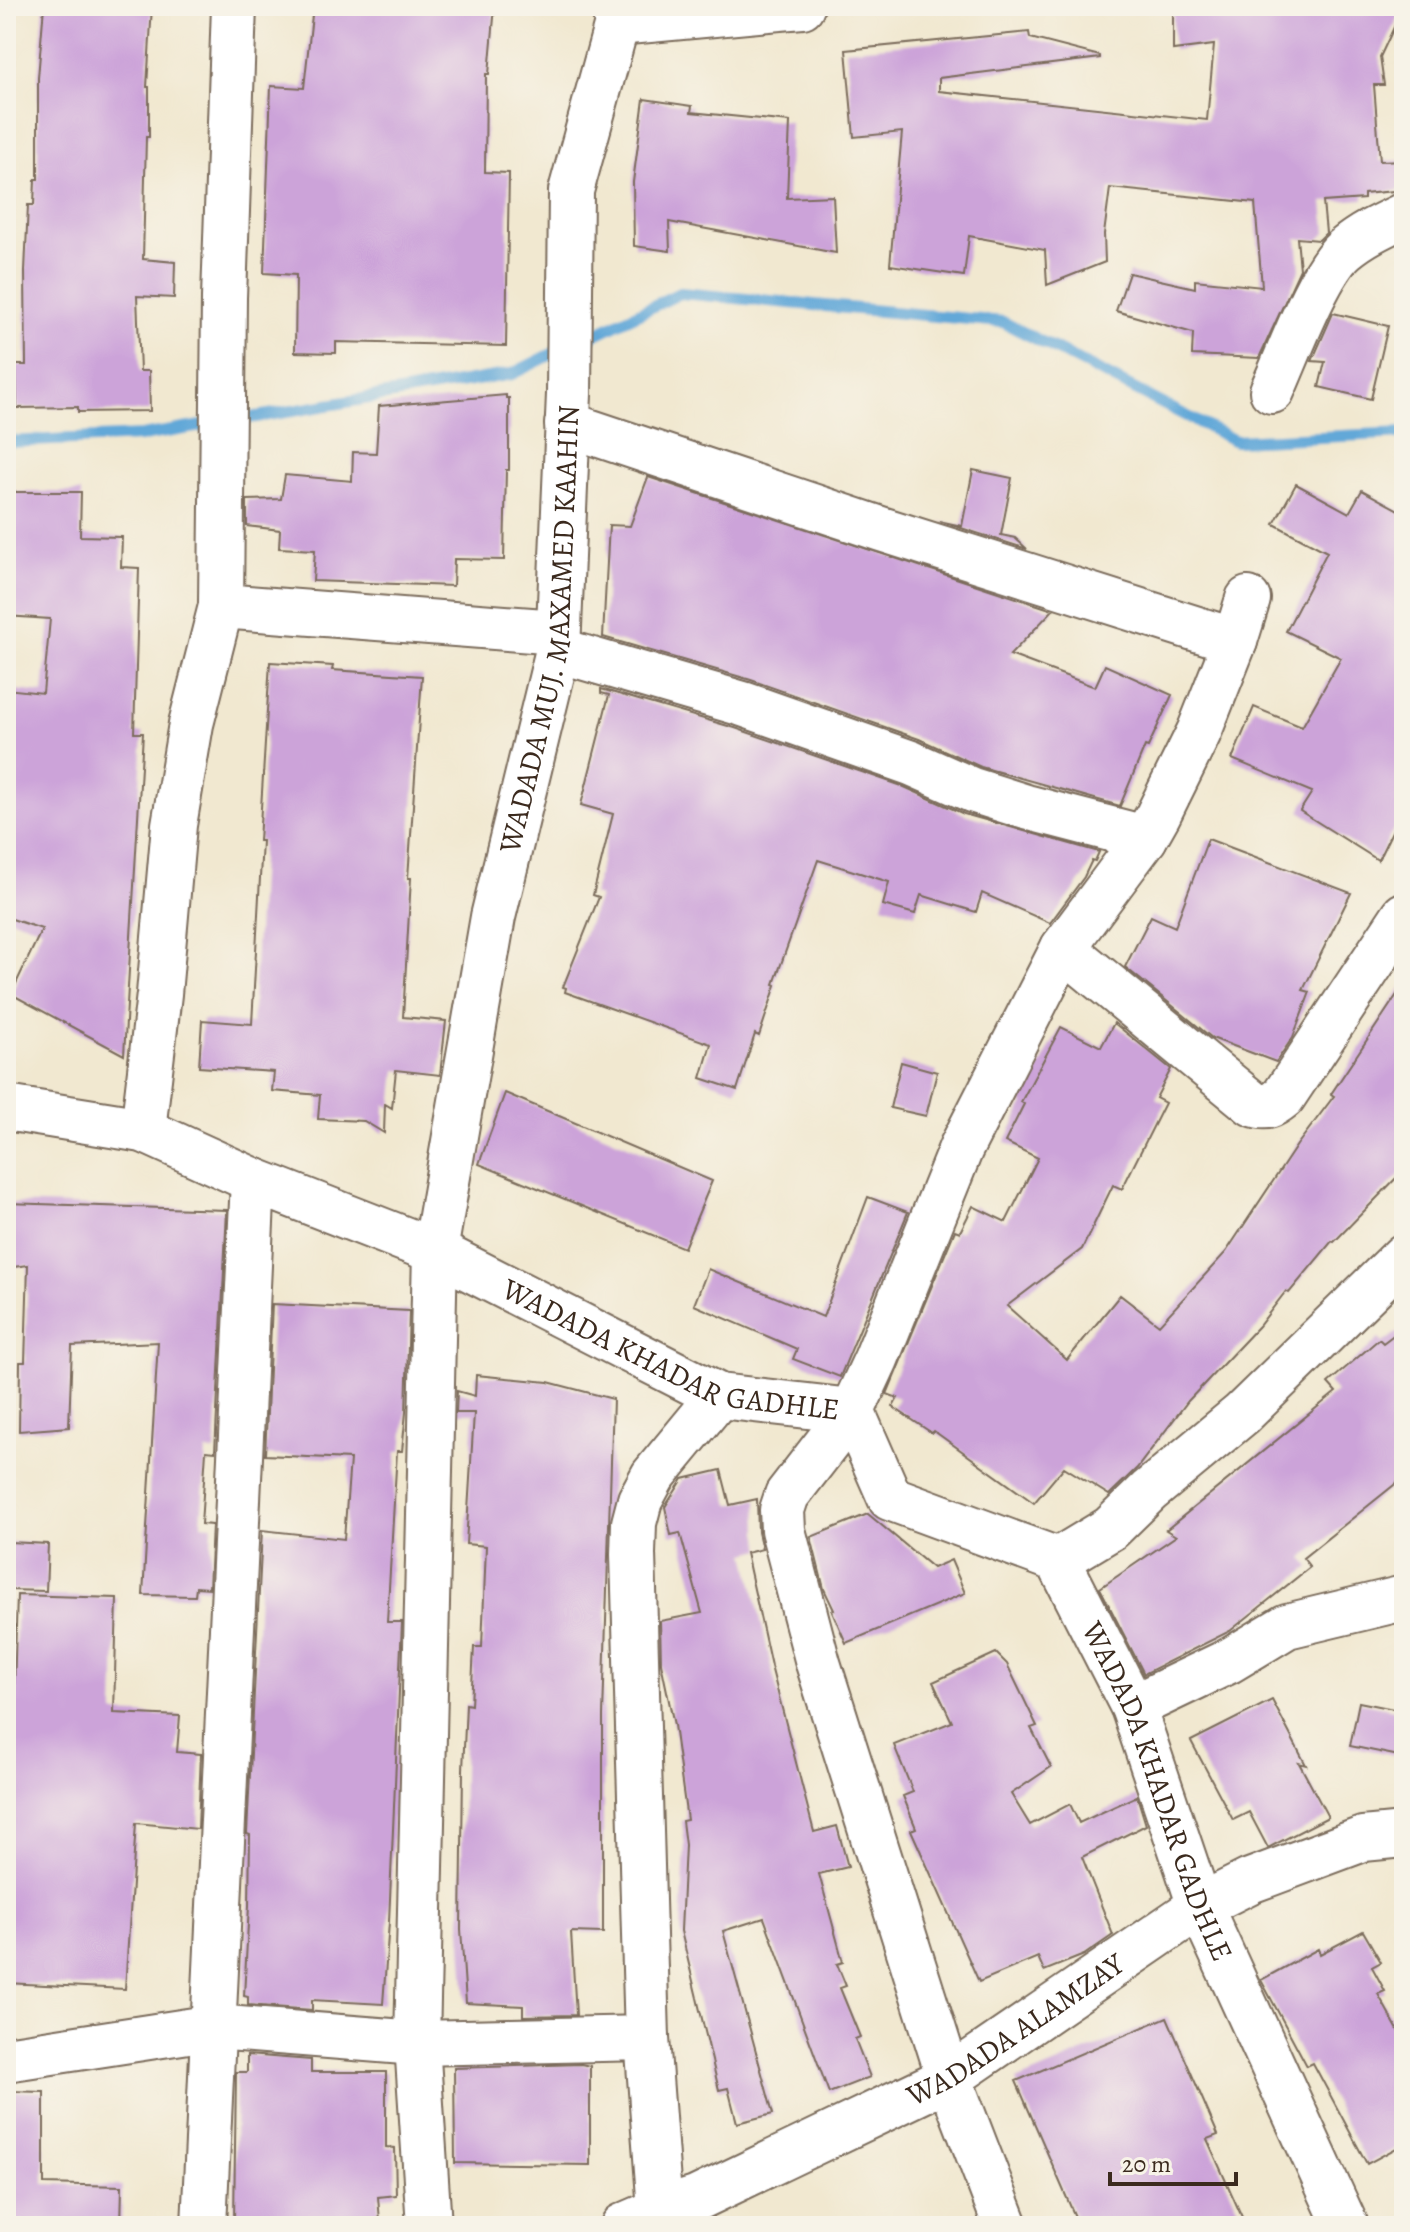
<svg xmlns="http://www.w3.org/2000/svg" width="1410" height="2232" font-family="Alegreya,serif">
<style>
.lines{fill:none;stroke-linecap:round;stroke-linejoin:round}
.stream{stroke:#62a8d8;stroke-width:12}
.building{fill:#cca3d9}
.minor-casing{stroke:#7b6c5c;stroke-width:48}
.tertiary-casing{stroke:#7b6c5c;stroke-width:48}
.minor{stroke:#fff;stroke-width:44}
.tertiary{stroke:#fff;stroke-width:44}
.labels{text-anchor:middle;stroke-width:7;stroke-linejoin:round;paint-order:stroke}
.street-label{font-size:30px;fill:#3b2a1e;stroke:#f7f3e8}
</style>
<rect width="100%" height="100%" fill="#f7f3e8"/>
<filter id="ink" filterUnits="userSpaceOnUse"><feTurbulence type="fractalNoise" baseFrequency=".0125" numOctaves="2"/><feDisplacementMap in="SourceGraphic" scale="16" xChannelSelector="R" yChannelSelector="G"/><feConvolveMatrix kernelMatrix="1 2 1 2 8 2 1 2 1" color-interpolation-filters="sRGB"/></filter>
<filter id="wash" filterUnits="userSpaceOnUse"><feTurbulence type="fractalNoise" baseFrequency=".006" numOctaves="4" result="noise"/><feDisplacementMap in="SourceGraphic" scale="32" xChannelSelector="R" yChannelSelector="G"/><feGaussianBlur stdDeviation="1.8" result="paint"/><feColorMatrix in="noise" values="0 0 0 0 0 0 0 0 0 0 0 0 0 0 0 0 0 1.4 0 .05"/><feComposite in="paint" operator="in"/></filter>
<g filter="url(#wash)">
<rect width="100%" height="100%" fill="#f1e8d0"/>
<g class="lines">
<path class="stream" d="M 577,343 L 680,293 L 1003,322 L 1235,441 L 1404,433
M 232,421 L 512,374 L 560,350
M 6,442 L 142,436 L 214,424"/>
</g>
<g id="blocks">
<path class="building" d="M 44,6 L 152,6 L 147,87 L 149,87 L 149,137 L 146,137 L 143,259 L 175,262 L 174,298 L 137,296 L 140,371 L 149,371 L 150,411 L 78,412 L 78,407 L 17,408 L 16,365 L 26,365 L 25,271 L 28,205 L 34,205 L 35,179 L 38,179 L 38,78 Z
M 313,6 L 495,6 L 489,74 L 486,74 L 485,172 L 509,173 L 506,346 L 336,342 L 336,353 L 295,352 L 296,275 L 264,273 L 271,86 L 304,88 Z
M 1173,6 L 1404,6 L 1380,57 L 1384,85 L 1374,85 L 1380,161 L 1404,160 L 1404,190 L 1364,194 L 1364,199 L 1323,202 L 1326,233 L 1319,240 L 1297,238 L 1300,269 L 1259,358 L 1192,355 L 1193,333 L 1116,311 L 1129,273 L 1195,288 L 1195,280 L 1262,287 L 1255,203 L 1110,188 L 1104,234 L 1105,262 L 1047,285 L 1045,250 L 969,236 L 964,276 L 890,265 L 902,132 L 854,137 L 846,50 L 1029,32 L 1030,38 L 1100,56 L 1100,58 L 939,78 L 939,91 L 1207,120 L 1214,45 L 1173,50 Z
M 644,99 L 692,106 L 691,112 L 790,122 L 787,198 L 833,196 L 836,253 L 669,222 L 670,251 L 634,246 L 633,182 Z
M 1333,313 L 1388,326 L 1371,399 L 1319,387 L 1325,362 L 1312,361 Z
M 506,395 L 506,398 L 509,398 L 509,470 L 506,470 L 504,560 L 454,559 L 453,586 L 313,581 L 315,550 L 279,548 L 280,530 L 247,526 L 247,500 L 281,499 L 285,475 L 352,481 L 353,452 L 376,453 L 379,406 Z
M 973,470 L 1012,478 L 1001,535 L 1015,538 L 1027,549 L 939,521 L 962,526 Z
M 648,477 L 1053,610 L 1010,655 L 1095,687 L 1105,665 L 1172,695 L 1148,747 L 1145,746 L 1120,806 L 981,767 L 919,739 L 751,680 L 603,637 L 609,525 L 630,526 Z
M 1296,484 L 1349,513 L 1362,490 L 1404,513 L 1404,807 L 1378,860 L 1300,811 L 1312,792 L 1232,759 L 1254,707 L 1302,727 L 1341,658 L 1286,631 L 1327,552 L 1274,524 Z
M 6,492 L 81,492 L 80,536 L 122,537 L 121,567 L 139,568 L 134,733 L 143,733 L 124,1055 L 11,994 L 42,929 L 6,917 L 6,689 L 43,693 L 50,619 L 6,616 Z
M 270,662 L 333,666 L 332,670 L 422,676 L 408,878 L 411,878 L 403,1017 L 446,1021 L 440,1075 L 396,1070 L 392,1108 L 385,1104 L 384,1133 L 364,1121 L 318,1119 L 320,1095 L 272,1091 L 274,1072 L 199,1067 L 202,1020 L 252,1024 L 262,841 L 259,841 Z
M 601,689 L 735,728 L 902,786 L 964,814 L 1099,852 L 1095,861 L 1092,860 L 1084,877 L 1050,923 L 982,893 L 976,912 L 921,895 L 915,914 L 883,905 L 889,882 L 818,860 L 774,984 L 776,985 L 759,1036 L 755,1034 L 737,1090 L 701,1078 L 711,1044 L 565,992 L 566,988 L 563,987 L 599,897 L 593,895 L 613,814 L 581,805 L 609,695 L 601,693 Z
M 1208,839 L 1351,893 L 1303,990 L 1310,992 L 1293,1037 L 1276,1062 L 1212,1038 L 1125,967 L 1151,916 L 1175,927 Z
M 1404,984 L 1404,1170 L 1334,1242 L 1332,1241 L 1289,1293 L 1286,1291 L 1259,1326 L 1188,1401 L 1137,1468 L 1109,1495 L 1064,1467 L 1034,1503 L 934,1431 L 932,1433 L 893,1407 L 898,1398 L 887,1394 L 955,1230 L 960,1232 L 973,1206 L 1006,1222 L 1038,1158 L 1005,1142 L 1024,1104 L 1021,1102 L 1061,1027 L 1101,1047 L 1114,1023 L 1171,1069 L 1156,1098 L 1165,1103 L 1122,1189 L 1113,1185 L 1082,1249 L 1007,1306 L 1067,1360 L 1120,1295 L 1159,1325 L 1226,1252 L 1297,1145 L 1334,1096 L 1331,1094 Z
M 901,1062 L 937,1072 L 926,1116 L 890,1108 Z
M 505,1093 L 712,1181 L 684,1248 L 479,1164 Z
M 868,1197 L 908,1212 L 840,1377 L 793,1359 L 797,1349 L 694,1305 L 708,1269 L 823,1317 Z
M 6,1203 L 227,1210 L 215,1452 L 206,1451 L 201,1524 L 212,1525 L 209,1588 L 196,1587 L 195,1596 L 143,1595 L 158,1342 L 72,1346 L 69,1427 L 19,1431 L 20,1362 L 25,1362 L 28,1265 L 6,1268 Z
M 272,1304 L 409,1311 L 406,1412 L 402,1451 L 397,1451 L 387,1622 L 402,1622 L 389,1922 L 383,2004 L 312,2000 L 312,2010 L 248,2005 L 248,1997 L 244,1996 L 249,1906 L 250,1835 L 247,1834 L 262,1530 L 344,1539 L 350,1459 L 265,1455 Z
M 1404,1327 L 1404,1477 L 1303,1558 L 1310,1567 L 1230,1631 L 1144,1674 L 1100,1588 L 1176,1536 L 1166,1530 L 1336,1392 L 1328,1383 L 1379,1339 L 1383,1343 Z
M 476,1375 L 548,1382 L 613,1399 L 603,1716 L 603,1933 L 571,1932 L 576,2015 L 523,2016 L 523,2006 L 466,2003 L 461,1929 L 463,1770 L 466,1704 L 471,1705 L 474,1647 L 482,1647 L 486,1546 L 466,1544 L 474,1413 L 456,1413 L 457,1391 L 475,1396 Z
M 721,1470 L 730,1505 L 757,1499 L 758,1532 L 762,1549 L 746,1553 L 771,1666 L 814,1832 L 837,1826 L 848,1867 L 819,1874 L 843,1962 L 837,1964 L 846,1986 L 840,1988 L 860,2037 L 855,2039 L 870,2077 L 829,2093 L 764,1918 L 723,1931 L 773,2114 L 737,2123 L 728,2088 L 719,2090 L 681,1931 L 685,1845 L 682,1821 L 687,1820 L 674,1725 L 661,1663 L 660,1621 L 702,1613 L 680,1533 L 671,1535 L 665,1507 L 683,1479 Z
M 868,1514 L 933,1568 L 951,1560 L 965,1593 L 846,1643 L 832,1611 L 834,1610 L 824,1589 L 811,1537 Z
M 9,1542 L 48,1544 L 46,1591 L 9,1590 Z
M 17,1595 L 117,1598 L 114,1713 L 180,1716 L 177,1752 L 201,1754 L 198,1829 L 136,1823 L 125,1989 L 6,1983 L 6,1753 L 12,1753 Z
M 996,1653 L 1007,1664 L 1037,1726 L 1031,1728 L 1051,1767 L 1011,1794 L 1030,1825 L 1070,1804 L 1079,1823 L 1137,1796 L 1146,1825 L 1082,1857 L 1113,1935 L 1084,1955 L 1044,1971 L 1038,1957 L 979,1982 L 911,1830 L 916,1828 L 903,1796 L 913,1792 L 894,1745 L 952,1722 L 933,1682 Z
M 1272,1700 L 1306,1765 L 1299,1763 L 1328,1817 L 1268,1848 L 1249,1812 L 1233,1820 L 1191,1741 Z
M 1359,1702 L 1404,1711 L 1404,1757 L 1350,1746 Z
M 1363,1931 L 1381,1962 L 1372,1967 L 1385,1991 L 1378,1994 L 1404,2041 L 1404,2144 L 1367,2164 L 1313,2063 L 1307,2066 L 1261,1980 L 1318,1949 L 1320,1954 Z
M 1167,2017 L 1218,2135 L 1207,2139 L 1246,2226 L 1079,2226 L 1016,2081 Z
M 247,2055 L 311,2060 L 311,2072 L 386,2072 L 386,2147 L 395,2148 L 396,2195 L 378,2197 L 380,2221 L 313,2226 L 309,2226 L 309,2222 L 234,2223 L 236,2072 L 247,2072 Z
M 581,2064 L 590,2066 L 590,2165 L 455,2163 L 454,2068 Z
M 6,2091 L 44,2092 L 44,2184 L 122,2186 L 121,2226 L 6,2226 Z"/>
</g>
</g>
<g filter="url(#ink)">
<use href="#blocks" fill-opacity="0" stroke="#7b6c5c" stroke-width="2"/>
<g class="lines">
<g class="minor-casing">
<g id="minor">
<path d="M 617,23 L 802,6"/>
<path d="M 1272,391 C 1288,356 1318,272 1345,249 C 1363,234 1383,225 1404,215"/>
<path d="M 567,424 L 881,529 L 1235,641"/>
<path d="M 221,606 L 558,632"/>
<path d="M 558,650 L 743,704 L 911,763 L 972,790 L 1026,807 L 1145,838"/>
<path d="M 1063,948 L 1253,1104 C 1267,1109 1272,1106 1283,1097 L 1404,915"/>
<path d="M 143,1130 L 159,994 L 174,825 L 191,724 L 221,606 L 224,298 L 234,6"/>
<path d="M 1058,1560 L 1111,1528 L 1149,1491 L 1242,1414 L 1404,1256"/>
<path d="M 1133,1707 L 1229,1661 L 1287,1626 L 1404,1598"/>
<path d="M 1200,1906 L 1250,1881 L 1363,1839 L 1404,1835"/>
<path d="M 6,2059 L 214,2027 L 417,2043 L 647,2038"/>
<path d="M 660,2210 L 647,2038 L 633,1554 L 634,1523 L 640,1500 L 653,1476 L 719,1396"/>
<path d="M 204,2226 L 253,1180"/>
<path id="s1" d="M 429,2226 L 417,2043 L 435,1251 L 493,917 L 558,650 L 569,394 L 571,191 L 617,23 L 613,6"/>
<path d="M 1006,2226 L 949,2078 L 818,1663 L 783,1530 L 782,1510 L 787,1495 L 852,1411 L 876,1359 L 961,1148 L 1063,948 L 1145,838 L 1158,815 L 1199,732 L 1235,641 L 1248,599"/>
</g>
</g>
<g class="tertiary-casing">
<g id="tertiary">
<path id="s2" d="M 6,1108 L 143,1130 L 253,1180 L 435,1251 L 719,1396 L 852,1411 L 890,1498 L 1058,1560 L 1133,1707 L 1200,1906 L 1346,2226"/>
<path id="s3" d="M 623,2226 L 660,2210 L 696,2199 L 949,2078 L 1200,1906"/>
</g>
</g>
<use href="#minor" class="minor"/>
<use href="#tertiary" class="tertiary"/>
</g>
</g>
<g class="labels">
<g class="street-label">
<text dy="10" stroke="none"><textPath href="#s1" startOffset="1608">WADADA MUJ. MAXAMED KAAHIN</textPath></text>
<text dy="10" stroke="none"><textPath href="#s2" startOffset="714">WADADA KHADAR GADHLE</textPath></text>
<text dy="10" stroke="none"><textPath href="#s2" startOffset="1434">WADADA KHADAR GADHLE</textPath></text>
<text dy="10" stroke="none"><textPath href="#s3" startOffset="440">WADADA ALAMZAY</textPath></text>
</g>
</g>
<rect width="1410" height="2232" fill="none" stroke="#f7f3e8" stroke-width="32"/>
<path d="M1110 2172v12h126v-12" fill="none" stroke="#3b2a1e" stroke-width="4"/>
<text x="1122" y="2172" font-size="24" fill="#3b2a1e" stroke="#f7f3e8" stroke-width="6" paint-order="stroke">20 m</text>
</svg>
